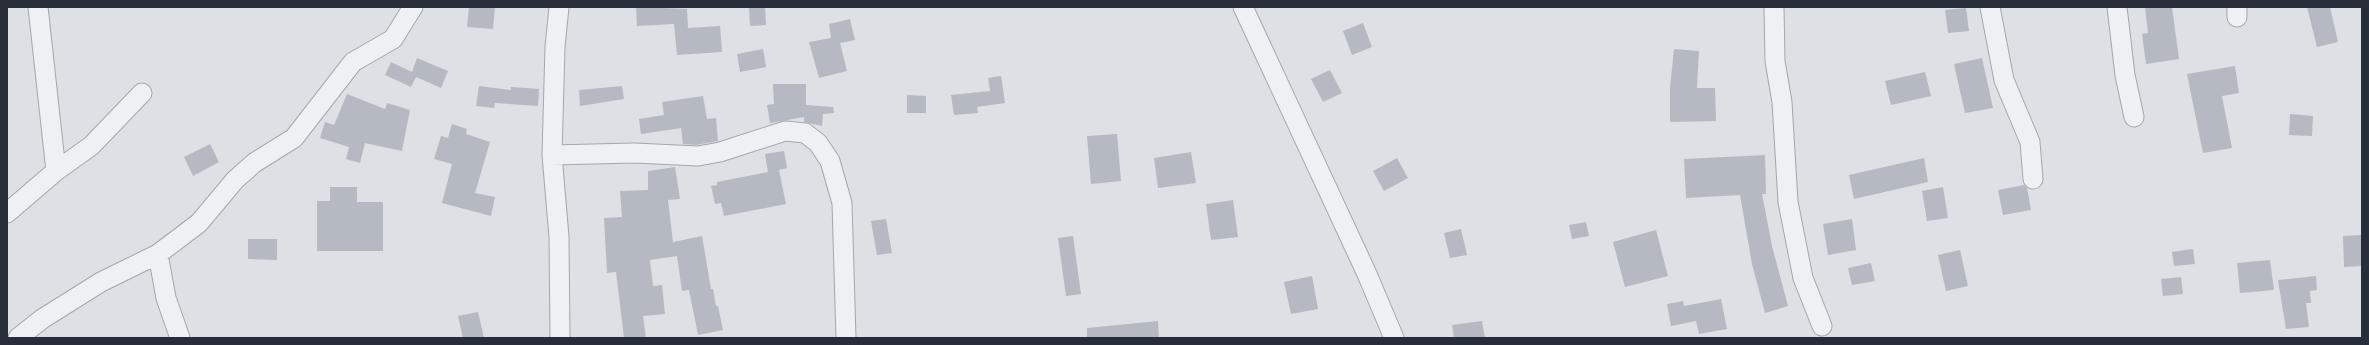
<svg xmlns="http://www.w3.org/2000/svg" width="2369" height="345" font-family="'Varela Round',sans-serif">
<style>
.building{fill:#b5b9c1}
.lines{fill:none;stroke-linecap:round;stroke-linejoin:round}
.minor-casing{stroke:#a3a7ae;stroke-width:21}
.minor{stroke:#eff0f4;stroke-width:19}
</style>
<rect width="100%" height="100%" fill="#dde0e5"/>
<path class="building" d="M 469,7 L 495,7 L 493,29 L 467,27 Z
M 636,7 L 687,9 L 688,28 L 720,26 L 722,52 L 677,55 L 674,24 L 637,26 Z
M 749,7 L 765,7 L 766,25 L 750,26 Z
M 2145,7 L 2172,7 L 2179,59 L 2146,64 L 2142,34 L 2148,33 Z
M 2307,7 L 2330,7 L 2338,42 L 2317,47 Z
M 1966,8 L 1969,31 L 1948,33 L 1945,10 Z
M 850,19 L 855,40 L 840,43 L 847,71 L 819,78 L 809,42 L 831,38 L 829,24 Z
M 1363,23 L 1372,47 L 1352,55 L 1343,31 Z
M 763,49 L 766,67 L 740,72 L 737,54 Z
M 1674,49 L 1699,51 L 1697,88 L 1715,88 L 1716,121 L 1670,122 L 1670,88 Z
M 417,58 L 448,71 L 441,88 L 416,77 L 411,87 L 385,75 L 391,62 L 412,72 Z
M 1982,58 L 1993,108 L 1965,113 L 1954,64 Z
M 2235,66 L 2239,93 L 2222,96 L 2232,148 L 2203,153 L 2187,74 Z
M 1330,70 L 1342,93 L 1323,102 L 1311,79 Z
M 1925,72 L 1931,96 L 1891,105 L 1885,81 Z
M 1001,76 L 1005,103 L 977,107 L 978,113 L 954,115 L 951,95 L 990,91 L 988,78 Z
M 773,84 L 806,84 L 806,105 L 833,107 L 834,113 L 823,114 L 822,126 L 804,122 L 804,117 L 770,123 L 767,105 L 774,104 Z
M 479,86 L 511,90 L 511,87 L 539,89 L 538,106 L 495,103 L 494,108 L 476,106 Z
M 622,86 L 624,99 L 580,106 L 579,90 Z
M 347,94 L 385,109 L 387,103 L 410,110 L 402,151 L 365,143 L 360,163 L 346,159 L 349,147 L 320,138 L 325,122 L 334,125 Z
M 907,95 L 926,96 L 926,113 L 907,113 Z
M 703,96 L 707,119 L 716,118 L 718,141 L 696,145 L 683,144 L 681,128 L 641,134 L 639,119 L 664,115 L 662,102 Z
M 2290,114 L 2313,116 L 2312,136 L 2289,135 Z
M 452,124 L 467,129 L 466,134 L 490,142 L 475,193 L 495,197 L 491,216 L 442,203 L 452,164 L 434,159 L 441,136 L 448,138 Z
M 1117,134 L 1121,181 L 1091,184 L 1087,136 Z
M 210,144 L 219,162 L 193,176 L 184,157 Z
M 784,151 L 787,168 L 779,170 L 786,204 L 724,216 L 721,203 L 715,204 L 711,186 L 717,185 L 717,182 L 768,172 L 765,154 Z
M 1191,152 L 1196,183 L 1158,188 L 1154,158 Z
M 1765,155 L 1766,194 L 1762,194 L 1772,246 L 1788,306 L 1765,313 L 1752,264 L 1740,195 L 1686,198 L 1684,159 Z
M 1397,158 L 1408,178 L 1384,191 L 1373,171 Z
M 1924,158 L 1928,182 L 1854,199 L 1849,175 Z
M 675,167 L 680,199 L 668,200 L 673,242 L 702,236 L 711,289 L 713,289 L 716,306 L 718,306 L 723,330 L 698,335 L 689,290 L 682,291 L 677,256 L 650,260 L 653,286 L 662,285 L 665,314 L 643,316 L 646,338 L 624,338 L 616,272 L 607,273 L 604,218 L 622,217 L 620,191 L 648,190 L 648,171 Z
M 2024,185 L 2027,188 L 2031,210 L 2003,215 L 1998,190 Z
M 330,187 L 357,187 L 357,202 L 383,202 L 383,251 L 317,251 L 317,201 L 330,201 Z
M 1943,187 L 1948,218 L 1927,221 L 1922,191 Z
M 1233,200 L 1238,237 L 1211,240 L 1206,204 Z
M 886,219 L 892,253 L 877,255 L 871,221 Z
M 1852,219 L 1856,250 L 1828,255 L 1823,224 Z
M 1586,222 L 1589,236 L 1572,239 L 1569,225 Z
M 1461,229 L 1467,255 L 1450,258 L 1444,233 Z
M 1656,230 L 1668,276 L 1625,287 L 1613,242 Z
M 2362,235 L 2362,266 L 2344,267 L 2343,236 Z
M 1073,236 L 1081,294 L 1066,296 L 1058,238 Z
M 248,239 L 277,239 L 277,260 L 248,259 Z
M 2193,249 L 2195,264 L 2174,266 L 2172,252 Z
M 1960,250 L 1968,286 L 1946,291 L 1938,255 Z
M 2270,260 L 2274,290 L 2240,293 L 2237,263 Z
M 1871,263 L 1875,281 L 1852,285 L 1848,268 Z
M 1312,276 L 1318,309 L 1291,314 L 1284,282 Z
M 2316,276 L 2317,290 L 2310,291 L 2311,303 L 2306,303 L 2309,327 L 2286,329 L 2278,280 Z
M 2181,277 L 2183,294 L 2163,296 L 2161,279 Z
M 1721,299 L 1727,329 L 1699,334 L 1696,321 L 1671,326 L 1667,304 L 1683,301 L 1684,306 Z
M 478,312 L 484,338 L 463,338 L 458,316 Z
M 1158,321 L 1159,338 L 1087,338 L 1087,328 Z
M 1482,321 L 1485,338 L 1454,338 L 1452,325 Z"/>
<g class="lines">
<g class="minor-casing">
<path id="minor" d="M 38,7 L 56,171
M 559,7 L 555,47 L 552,155 L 559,237 L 560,338
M 1243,7 L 1367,274 L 1394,338
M 1774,7 L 1775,61 L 1782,102 L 1788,202 L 1803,278 L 1822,326
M 1990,7 L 2004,80 L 2030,142 L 2033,179
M 2117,7 L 2125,75 L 2134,117
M 2237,7 L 2237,17
M 552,155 L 634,153 L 698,156 L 720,152 L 785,131 L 805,133 L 818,143 L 830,161 L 842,203 L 846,338
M 7,213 L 56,171 L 91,146 L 142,93
M 158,254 L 166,298 L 180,338
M 18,338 L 42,319 L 101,282 L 158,254 L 199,223 L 235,180 L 254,163 L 294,138 L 353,62 L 393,39 L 413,7"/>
</g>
<use href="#minor" class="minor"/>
</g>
<rect width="2369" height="345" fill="none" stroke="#282d3a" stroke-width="16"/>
</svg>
